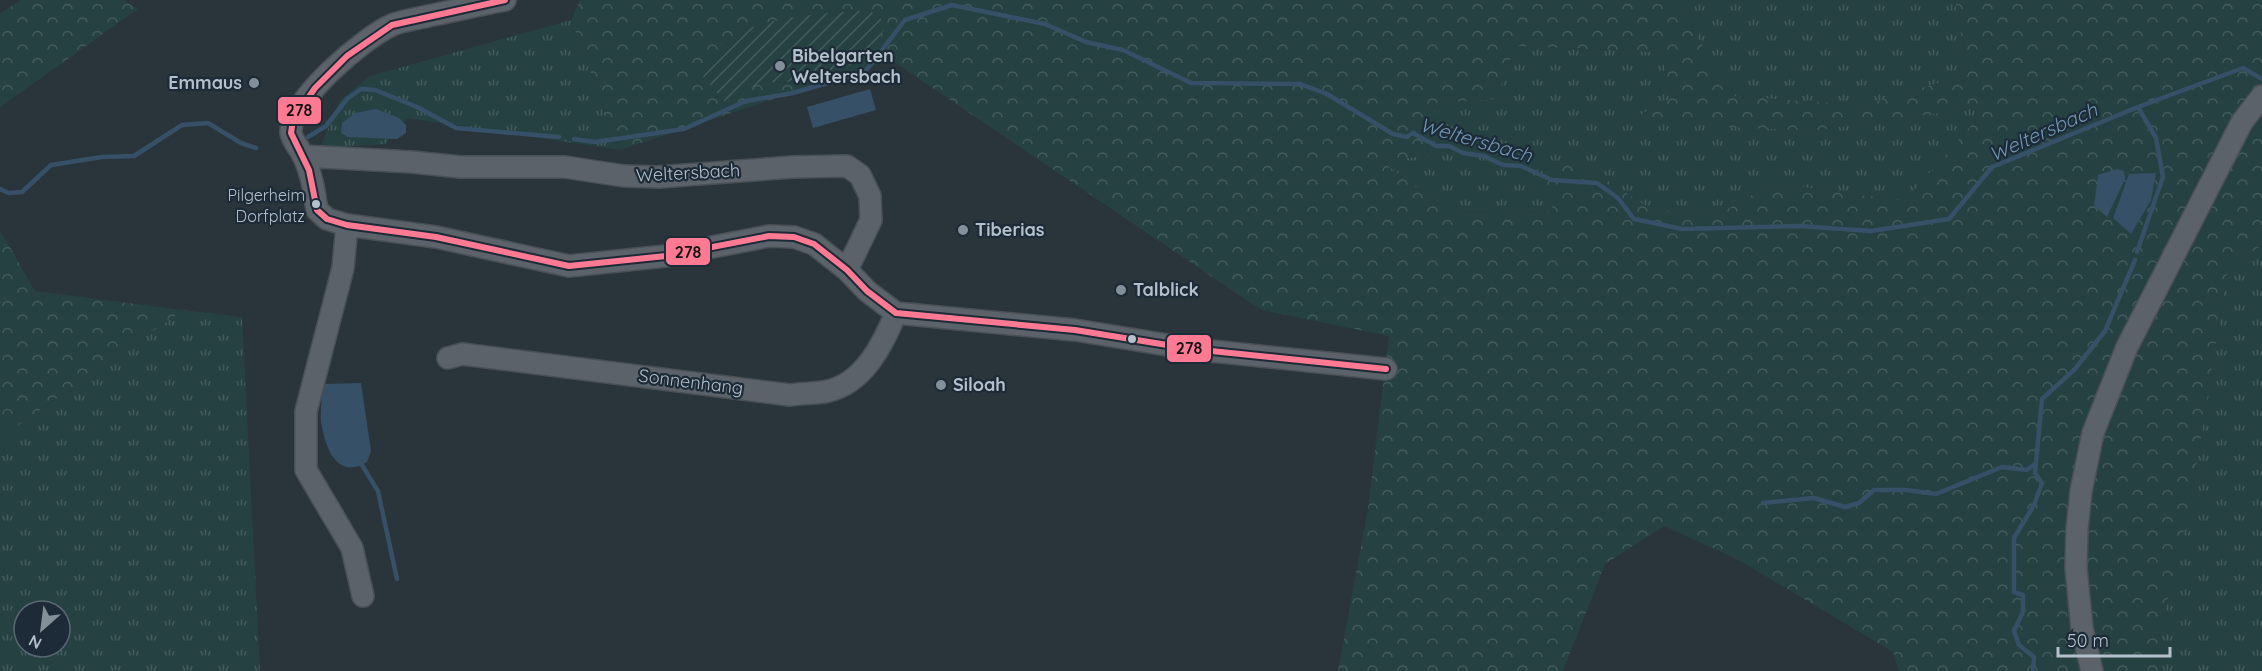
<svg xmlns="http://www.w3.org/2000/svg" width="2262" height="671" font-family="Quicksand,sans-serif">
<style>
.grass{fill:url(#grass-tufts);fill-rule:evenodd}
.forest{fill:url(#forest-crowns);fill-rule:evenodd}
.garden{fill:url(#garden-furrows)}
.water{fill:#355067}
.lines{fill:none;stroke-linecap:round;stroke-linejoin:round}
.stream{stroke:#355067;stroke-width:4.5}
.minor-casing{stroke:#495055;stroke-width:24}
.minor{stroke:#5b6269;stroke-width:21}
.bus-1-casing{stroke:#1c2b37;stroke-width:10}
.bus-1{stroke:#fe7a93;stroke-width:6}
.poi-dot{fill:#849099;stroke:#1c2b37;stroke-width:2}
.bus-dot{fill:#b4c1cc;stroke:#1c2b37;stroke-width:2}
.labels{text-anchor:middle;stroke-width:4.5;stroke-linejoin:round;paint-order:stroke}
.bus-label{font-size:16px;fill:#b4c1cc;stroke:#1c2b37;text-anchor:end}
.poi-label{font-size:18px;font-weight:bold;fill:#b4c1cc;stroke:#1c2b37;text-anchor:start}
.street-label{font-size:18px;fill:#b4c1cc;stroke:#1c2b37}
.water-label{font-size:20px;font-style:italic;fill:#7296b2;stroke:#1c2b37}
.line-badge{stroke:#1c2b37;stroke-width:2}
.pale-badge-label{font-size:16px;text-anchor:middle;font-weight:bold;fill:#111}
</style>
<defs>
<pattern id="grass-tufts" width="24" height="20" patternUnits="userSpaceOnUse" patternTransform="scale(1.5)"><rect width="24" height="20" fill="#264142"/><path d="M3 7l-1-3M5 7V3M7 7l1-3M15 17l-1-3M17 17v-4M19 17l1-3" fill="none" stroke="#435b5c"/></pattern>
<pattern id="forest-crowns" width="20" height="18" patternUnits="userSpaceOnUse" patternTransform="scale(1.5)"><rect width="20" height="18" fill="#264142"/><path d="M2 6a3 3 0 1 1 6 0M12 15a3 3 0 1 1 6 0" fill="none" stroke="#435b5c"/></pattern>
<pattern id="garden-furrows" width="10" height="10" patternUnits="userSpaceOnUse" patternTransform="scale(1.5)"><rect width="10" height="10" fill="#264142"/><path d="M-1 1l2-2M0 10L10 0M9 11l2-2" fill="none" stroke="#435b5c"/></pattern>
</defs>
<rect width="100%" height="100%" fill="#2a343b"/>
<path class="grass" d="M 1678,0 L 1955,0 L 1968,74 L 1865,105 L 1729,96 Z
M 571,20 L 620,150 L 407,118 L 385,144 L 320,148 L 340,100 L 370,76 Z
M 1515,46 L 1660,52 L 1673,97 L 1630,121 L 1811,131 L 1975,108 L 1976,121 L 1905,201 L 1772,183 L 1716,216 L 1650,209 L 1571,156 L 1556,211 L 1450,213 L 1380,160 L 1428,156 L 1435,103 L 1496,99 Z
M 2262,245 L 2262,671 L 2159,671 L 2155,654 L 2191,499 L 2228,267 Z
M 183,310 L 242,317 L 260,671 L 0,671 L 0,438 ZM 24,611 L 60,611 L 60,647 L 24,647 Z"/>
<path class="forest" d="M 21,0 L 123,0 L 138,9 L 0,107 L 0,13 Z
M 580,0 L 1678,0 L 1730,96 L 1865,105 L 1968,74 L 1955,0 L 2262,0 L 2262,245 L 2228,267 L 2191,499 L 2155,654 L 2159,671 L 1899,671 L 1893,652 L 1735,558 L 1664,526 L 1605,564 L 1563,671 L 1338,671 L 1368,508 L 1389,336 L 1261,310 L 891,60 L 620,150 L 571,20 ZM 869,10 L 870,55 L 829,76 L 780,83 L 764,81 L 745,29 L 801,16 ZM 1515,46 L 1660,52 L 1673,97 L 1628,122 L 1811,131 L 1975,108 L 1976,120 L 1905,201 L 1772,183 L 1716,216 L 1650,209 L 1571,156 L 1533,181 L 1555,211 L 1450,213 L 1380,160 L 1428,156 L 1435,103 L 1496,99 Z
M 0,230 L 35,291 L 183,310 L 0,438 Z"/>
<path class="garden" d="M 869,10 L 887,24 L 870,55 L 829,76 L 779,83 L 764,81 L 725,102 L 703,77 C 709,67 714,52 722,44 C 751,16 829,13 869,10 Z"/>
<path class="water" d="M 870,89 L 876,110 L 813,128 L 807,107 Z
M 376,109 L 399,118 L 406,125 L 406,133 L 397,139 L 348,137 L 341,133 L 342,123 L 355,113 Z
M 2117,169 L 2124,171 L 2125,179 L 2107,217 L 2094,206 L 2098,175 Z
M 2156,173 L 2151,200 L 2131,234 L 2113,218 L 2129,174 Z
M 361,383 L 371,451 L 367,462 C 336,481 325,446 321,422 C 320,410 322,396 323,384 Z"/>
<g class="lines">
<path class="stream" d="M 308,137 L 326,126 L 347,99 L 361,89 L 375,90 L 417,107 L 456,128 L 559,137
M 574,139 L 595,142 L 684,129 L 746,101 L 793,93 L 865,72 L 905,20 L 952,5 L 1045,24 L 1086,42 L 1123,50 L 1191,83 L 1300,84 L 1327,94 L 1393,134 L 1407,137 L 1413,133 L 1436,146 L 1449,146 L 1463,153 L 1484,156 L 1503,165 L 1521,166 L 1552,180 L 1597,183 L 1618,198 L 1634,219 L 1682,229 L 1800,226 L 1871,231 L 1949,219 L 1992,167 L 2138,107 L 2243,68 L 2262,79
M 0,189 L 9,193 L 22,192 L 51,165 L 102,157 L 134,156 L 182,125 L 208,123 L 241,143 L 256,148
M 2137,252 L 2163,177 L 2156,138 L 2138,107
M 362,465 L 378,491 L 397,579
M 1763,503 L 1814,498 L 1845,507 L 1859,503 L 1874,490 L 1906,490 L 1936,494 L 2002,467 L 2027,470 L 2036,463
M 2033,671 L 2034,657 L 2019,645 L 2014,631 L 2023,612 L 2023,595 L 2014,592 L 2014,538 L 2034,505 L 2042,483 L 2035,473 L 2042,399 L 2075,369 L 2105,331 L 2135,260"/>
<g class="minor-casing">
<path id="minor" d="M 505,0 C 479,5 453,11 428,16 C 417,19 403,20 392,25 C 365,37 288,101 291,133 C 292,141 301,150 304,157 C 312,175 314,191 317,210 L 327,219 L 347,225 L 436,237 L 569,266 L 666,256 L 769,236 L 794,237 L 814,244 L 847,270 L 867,291 L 896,313 L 1075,330 L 1192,349 L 1386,369
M 303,156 L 412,162 L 460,167 L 565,167 L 624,176 L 659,177 L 793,167 L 847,166 L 860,175 L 870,196 L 871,220 L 847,270
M 347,225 L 343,268 L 306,411 L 306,470 L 352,548 L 363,596
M 448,358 L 462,354 L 790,395 C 802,393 816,394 828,391 C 864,383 883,344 896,313
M 2092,671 L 2082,628 L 2076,568 L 2077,529 L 2081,491 L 2093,433 L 2127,347 L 2242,122 L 2262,96"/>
</g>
<use href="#minor" class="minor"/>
<g class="bus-1-casing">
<path id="bus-1" d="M 505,0 L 392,25 L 347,56 L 315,88 L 293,120 L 291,133 L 309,170 L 317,210 L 327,219 L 347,225 L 436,237 L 569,266 L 666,256 L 769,236 L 794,237 L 814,244 L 847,270 L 867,291 L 896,313 L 1075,330 L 1192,349 L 1386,369"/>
</g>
<use href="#bus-1" class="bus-1"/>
</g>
<g class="poi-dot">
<circle cx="780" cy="66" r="6"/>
<circle cx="254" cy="83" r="6"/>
<circle cx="963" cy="230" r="6"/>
<circle cx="1121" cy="290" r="6"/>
<circle cx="941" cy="385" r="6"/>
</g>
<g class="bus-dot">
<circle cx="316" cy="204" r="5"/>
<circle cx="1132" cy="339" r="5"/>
</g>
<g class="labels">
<g class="bus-label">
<text x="305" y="201">Pilgerheim<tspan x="305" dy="21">Dorfplatz</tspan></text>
</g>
<g class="poi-label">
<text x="792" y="62">Bibelgarten<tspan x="792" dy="21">Weltersbach</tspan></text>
<text x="242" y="89" text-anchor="end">Emmaus</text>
<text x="975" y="236">Tiberias</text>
<text x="1133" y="296">Talblick</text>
<text x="953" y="391">Siloah</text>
</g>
<g class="street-label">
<text transform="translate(688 173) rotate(-3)" y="6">Weltersbach</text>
<text transform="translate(691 382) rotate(7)" y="6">Sonnenhang</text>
</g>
<g class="water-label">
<text transform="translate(2043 132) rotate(-24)" y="7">Weltersbach</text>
<text transform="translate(1476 140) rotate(16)" y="7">Weltersbach</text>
</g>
</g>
<g class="line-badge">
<rect x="277" y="96" width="45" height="29" rx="6" fill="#fe7a93"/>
<rect x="665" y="237" width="46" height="29" rx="6" fill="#fe7a93"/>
<rect x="1166" y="334" width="46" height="29" rx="6" fill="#fe7a93"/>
</g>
<g class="pale-badge-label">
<text x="299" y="116">278</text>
<text x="688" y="258">278</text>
<text x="1189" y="354">278</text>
</g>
<g transform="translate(42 629) rotate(208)"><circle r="28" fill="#1c2b37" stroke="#596773" stroke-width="1.5"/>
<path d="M0-4.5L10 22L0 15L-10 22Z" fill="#849099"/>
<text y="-9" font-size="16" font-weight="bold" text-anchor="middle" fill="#b4c1cc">N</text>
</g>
<path d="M2058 647v9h112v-9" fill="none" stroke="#b4c1cc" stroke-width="3"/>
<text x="2067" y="647" font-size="18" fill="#b4c1cc" stroke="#1c2b37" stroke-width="4.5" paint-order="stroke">50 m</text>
</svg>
